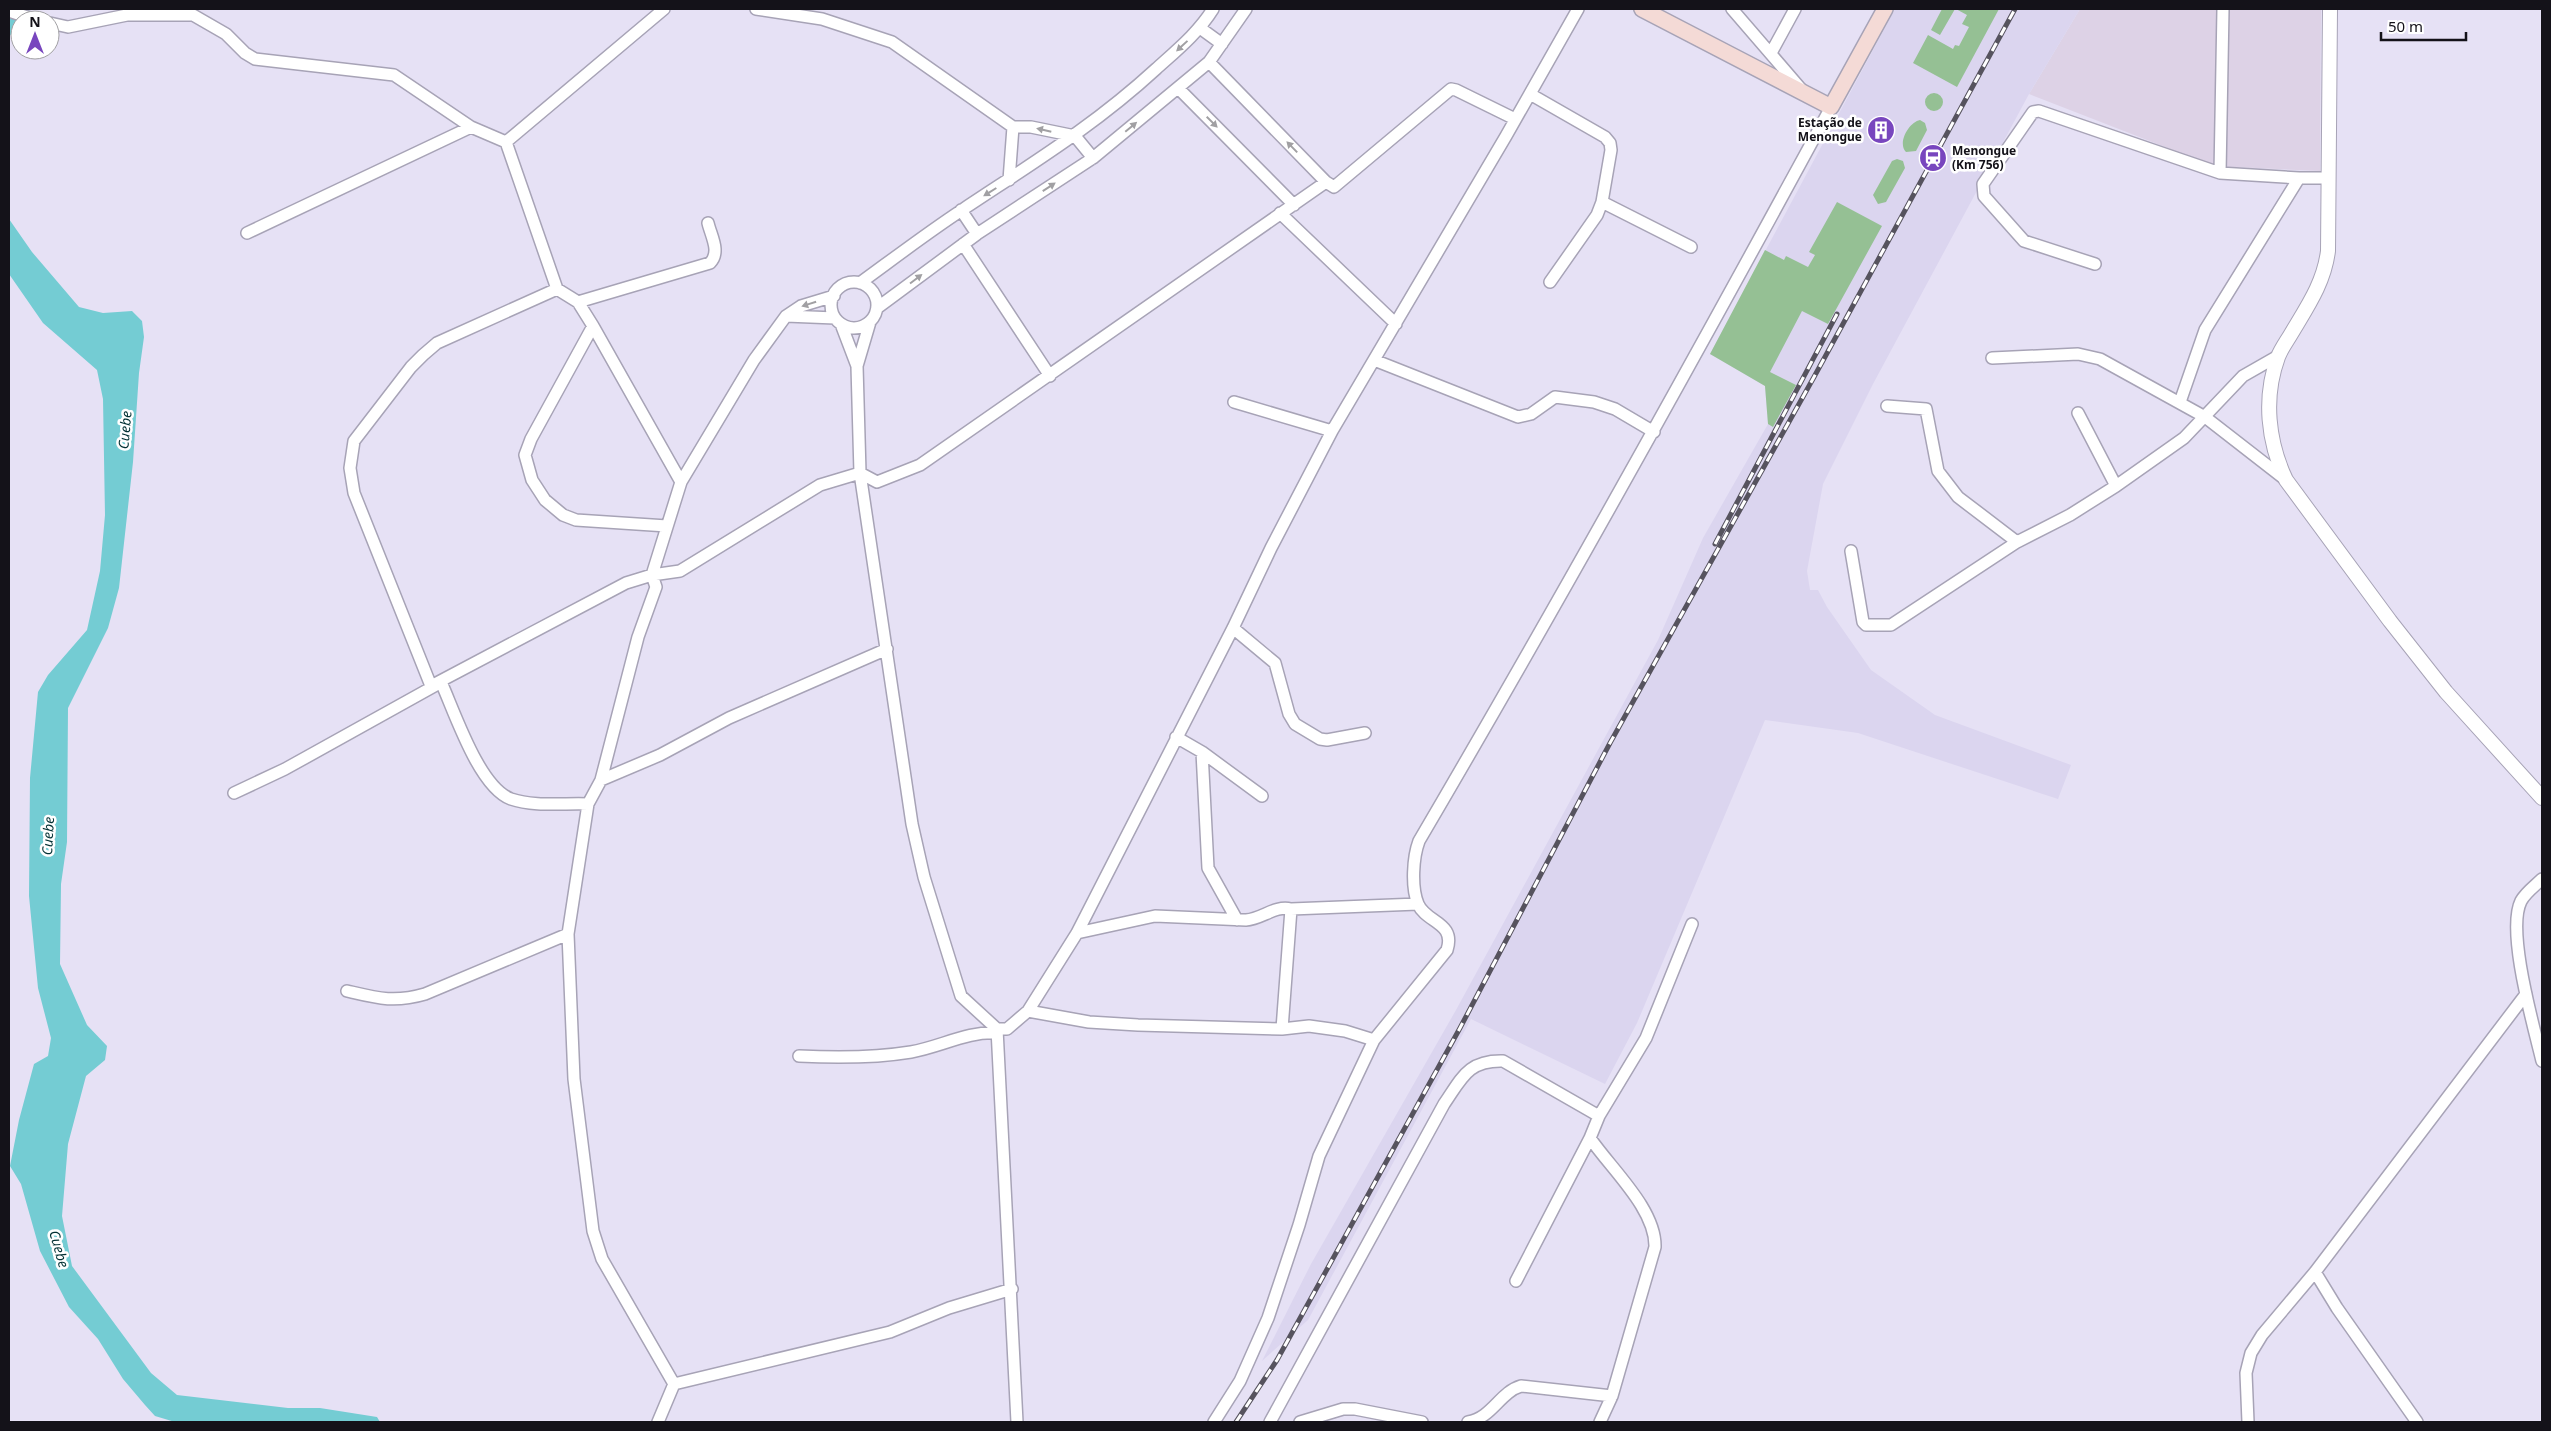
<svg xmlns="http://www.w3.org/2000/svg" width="2551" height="1431" font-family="'Noto Sans',sans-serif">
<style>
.commercial{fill:#ddd2e6}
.built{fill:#dbd5ef}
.green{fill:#95c094}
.water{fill:#74ccd3}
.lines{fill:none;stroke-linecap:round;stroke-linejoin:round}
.minor-casing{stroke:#a7a3b6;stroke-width:14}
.tertiary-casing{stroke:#a7a3b6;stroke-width:16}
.secondary-casing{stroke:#a7a3b6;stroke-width:18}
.minor{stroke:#fff;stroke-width:11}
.tertiary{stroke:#fff;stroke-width:14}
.secondary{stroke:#f4dad6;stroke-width:15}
.rail-casing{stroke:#56535e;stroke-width:5}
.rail{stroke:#fff;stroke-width:3;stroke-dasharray:9;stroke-linecap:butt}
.oneway{fill:#a1a0a3}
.labels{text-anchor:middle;stroke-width:5;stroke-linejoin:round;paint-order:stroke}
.poi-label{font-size:12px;font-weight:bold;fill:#141219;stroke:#fff;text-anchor:end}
.water-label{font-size:14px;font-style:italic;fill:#023033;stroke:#fff}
</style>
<rect width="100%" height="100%" fill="#e6e1f5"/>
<path class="commercial" d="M 2080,9 L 2321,9 L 2320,171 L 2214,166 L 2029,94 Z"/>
<path class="built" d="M 1895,9 L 2080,9 L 2029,94 L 1873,384 L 1823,484 L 1807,571 L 1810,590 L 1818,590 L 1827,607 L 1871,670 L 1935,715 L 2071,765 L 2058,799 L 1858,733 L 1765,720 L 1637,1023 L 1605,1084 L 1471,1019 L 1308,1320 L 1262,1361 L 1311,1264 L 1456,1010 L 1658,640 L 1703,538 L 1768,424 L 1765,386 L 1710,354 Z"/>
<path class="green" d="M 1942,9 L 1955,9 L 1940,35 L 1931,30 Z
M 1956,9 L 1999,9 L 1957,87 L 1913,63 L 1928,35 L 1953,49 L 1955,45 L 1959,46 L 1969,27 L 1962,24 L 1967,15 Z
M1925 102a9 9 0 1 1 18 0a9 9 0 1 1-18 0Z
M 1920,120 L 1925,123 L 1927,130 L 1916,151 L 1906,152 C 1897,143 1909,122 1920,120 Z
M 1897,159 L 1903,161 L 1905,168 L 1886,202 L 1878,204 L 1873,195 L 1892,161 Z
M 1837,202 L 1882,226 L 1828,324 L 1802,311 L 1770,372 L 1796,385 L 1773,427 L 1768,424 L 1765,386 L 1710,354 L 1765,250 L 1784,260 L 1786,256 L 1808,267 L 1815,255 L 1809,252 Z"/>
<path class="water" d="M 9,9 L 30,9 L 25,20 L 20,20 L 20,28 L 9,36 Z
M 9,219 L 32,252 L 79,307 L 103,313 L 132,311 L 142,321 L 144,337 L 139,373 L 133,462 L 119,588 L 108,628 L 68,708 L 67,842 L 61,884 L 60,964 L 87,1025 L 107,1046 L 105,1060 L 86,1076 L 68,1144 L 62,1216 L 72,1266 L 151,1373 L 177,1395 L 288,1408 L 320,1408 L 377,1417 L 380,1422 L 175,1422 L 155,1416 L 145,1405 L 123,1379 L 98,1339 L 69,1307 L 40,1251 L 21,1184 L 10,1166 L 19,1120 L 34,1064 L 48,1056 L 51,1038 L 38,988 L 29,896 L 30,778 L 38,692 L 48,675 L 87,630 L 100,571 L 105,515 L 103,399 L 97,370 L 43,323 L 9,274 Z"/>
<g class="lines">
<g class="minor-casing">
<path id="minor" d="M 756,9 L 822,19 L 892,42 L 1013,127 L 1031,127 L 1075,136 L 1093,158
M 1732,9 L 1801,89
M 9,11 L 36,20
M 50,23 L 68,27 L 127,15 L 193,15 L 226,34 L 245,53 L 255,59 L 394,75 L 471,127 L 506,142 L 557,289 L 578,302 L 593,326 L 681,482
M 1200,28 L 1222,44
M 1771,53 L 1795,9
M 1209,62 L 1326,182 L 1334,187 L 1451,89 L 1456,90 L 1515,119
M 1178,88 L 1294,205
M 1530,94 L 1605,137 L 1610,143 L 1611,150 L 1602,202 L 1597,215 L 1550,282
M 506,142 L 664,9
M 2220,173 L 2223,9
M 1009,180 L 1013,127
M 1602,202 L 1691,247
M 961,210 L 977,234
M 1280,213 L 1396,324
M 247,233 L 471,127
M 963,244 L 1050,376
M 2095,264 L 2024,241 L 1984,196 L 1983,184 L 2033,112 L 2039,111 L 2220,173 L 2299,178
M831 305a23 23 0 1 1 46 0a23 23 0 1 1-46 0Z
M 860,283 C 893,259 927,233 962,210 C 1031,164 1094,126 1156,69 C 1177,50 1198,33 1213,9
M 557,289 L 437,343 L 423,355 L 411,367 L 354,441 L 350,468 L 354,493 L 431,686 L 626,583 L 652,575 L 680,571 L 820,485 L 860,473 L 877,482 L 920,465 L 1326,182
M 578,302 L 710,263 C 721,252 711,236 708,223
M 877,308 L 977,234 L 1093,158 L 1209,62 L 1246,9
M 786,316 L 835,318
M 870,322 L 857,366 L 860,473 L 912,824 L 924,877 L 961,996 L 997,1029 L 1017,1422
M 841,324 L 857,366
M 593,326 L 531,439 L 525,455 L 532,480 L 545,500 L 563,515 L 576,520 L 667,526
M 1992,358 L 2078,354 L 2100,359 L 2205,417 L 2286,480
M 1374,360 L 1518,417 L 1531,414 L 1555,397 L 1594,402 L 1615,409 L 1654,432
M 1234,402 L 1332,431
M 2180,402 L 2205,330 L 2299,178 L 2328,178
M 1887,406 L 1926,409 L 1938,471 L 1958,497 L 2017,542
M 2078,413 L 2116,486
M 1851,551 L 1863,622 L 1866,625 L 1891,625 L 2017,542 L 2070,515 L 2116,486 L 2184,438 L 2243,376 L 2278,356
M 1233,628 L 1275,663 L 1289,714 L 1295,724 L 1320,739 L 1327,740 L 1365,733
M 435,685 L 441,682 C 455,713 479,787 511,799 C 534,807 564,803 588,804
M 1176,737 L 1202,752 L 1262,796
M 1202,752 L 1208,868 L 1237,920
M 601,780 L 660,755 L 729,718 L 887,649
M 234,793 L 285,769 L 438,684
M 2542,879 C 2535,886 2526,892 2521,901 C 2506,931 2534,1027 2542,1061
M 1077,933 L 1155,916 L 1246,920 C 1262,919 1275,905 1291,909 L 1418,904
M 347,991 C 377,998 394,1003 425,994 L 568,934
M 1028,1011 L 1089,1022 L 1138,1025 L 1282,1029 L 1309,1026 L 1345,1031 L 1374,1040
M 997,1029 L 1007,1029 L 1028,1011 L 1077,933 L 1233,628 L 1271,548 L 1332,431 L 1506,136 L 1578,9
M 1282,1029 L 1291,909
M 799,1056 C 837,1058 874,1058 911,1052 C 940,1047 968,1031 997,1033
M 2315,1272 L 2337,1308 L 2417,1422
M 1516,1281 L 1590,1138
M 674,1384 L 602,1259 L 593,1231 L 574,1079 L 568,934 L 588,804 L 601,780 L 638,637 L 656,587 L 652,575 L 681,482 L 754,360 L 786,316 L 801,306 L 834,296
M 658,1422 L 674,1384 L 890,1332 L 949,1308 L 1012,1289
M 1214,1422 L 1240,1381 L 1268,1318 L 1299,1225 L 1319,1156 L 1374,1040 L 1447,950 C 1456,922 1426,923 1418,904 C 1411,887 1413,857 1419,841 C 1561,599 1697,354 1831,107
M 1270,1422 L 1444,1104 C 1462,1078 1468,1060 1503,1061 L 1599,1116
M 1300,1422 L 1343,1409 L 1355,1409 L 1422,1422
M 1468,1422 C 1492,1418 1500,1392 1521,1386 L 1612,1396
M 1600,1422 L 1612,1396 L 1655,1247 C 1656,1209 1611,1169 1590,1138 L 1599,1116 L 1646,1038 L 1692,924
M 2248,1422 L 2246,1373 L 2251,1353 L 2262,1335 L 2315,1272 L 2526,994"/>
</g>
<g class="tertiary-casing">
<path id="tertiary" d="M 2330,9 L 2328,251 C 2324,283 2307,307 2291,334 C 2287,341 2281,349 2278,357 C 2263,398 2268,442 2286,480 L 2390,621 L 2446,692 L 2542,798"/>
</g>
<g class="secondary-casing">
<path id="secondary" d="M 1642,9 L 1831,107 L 1885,9"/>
</g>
<use href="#minor" class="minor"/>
<use href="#tertiary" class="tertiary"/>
<use href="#secondary" class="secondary"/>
<g class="rail-casing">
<path id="rail" d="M 1715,544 L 1837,314
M 1236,1422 L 1277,1360 L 1460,1028 L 1610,743 L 1814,377 L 2015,9"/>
</g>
<use href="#rail" class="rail"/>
</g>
<defs><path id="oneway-solid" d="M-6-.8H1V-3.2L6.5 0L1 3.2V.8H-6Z" transform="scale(1.25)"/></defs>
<g class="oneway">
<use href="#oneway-solid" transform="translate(1182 46) rotate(137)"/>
<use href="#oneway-solid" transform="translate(1212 122) rotate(45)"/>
<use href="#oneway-solid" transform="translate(1131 127) rotate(-40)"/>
<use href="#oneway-solid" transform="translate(1044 130) rotate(-167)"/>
<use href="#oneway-solid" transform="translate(1292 147) rotate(-134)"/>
<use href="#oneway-solid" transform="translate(1049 187) rotate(-33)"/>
<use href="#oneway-solid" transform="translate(990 192) rotate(148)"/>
<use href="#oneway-solid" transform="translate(916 279) rotate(-37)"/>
<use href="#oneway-solid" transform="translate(809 304) rotate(162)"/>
</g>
<defs>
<g id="building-disc" transform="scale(1.4375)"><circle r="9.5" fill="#7846be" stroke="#fff"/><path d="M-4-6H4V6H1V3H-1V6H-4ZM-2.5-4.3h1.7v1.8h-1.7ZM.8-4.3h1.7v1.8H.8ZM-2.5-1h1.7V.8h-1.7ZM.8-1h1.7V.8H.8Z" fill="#fff"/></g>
<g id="station-disc" transform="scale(1.4375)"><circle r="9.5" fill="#7846be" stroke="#fff"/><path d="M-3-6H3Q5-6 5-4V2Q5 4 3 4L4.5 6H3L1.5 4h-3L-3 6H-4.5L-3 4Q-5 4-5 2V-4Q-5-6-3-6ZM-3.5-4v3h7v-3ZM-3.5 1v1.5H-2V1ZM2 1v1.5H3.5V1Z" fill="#fff"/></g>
</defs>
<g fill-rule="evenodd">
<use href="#building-disc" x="1881" y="130"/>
<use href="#station-disc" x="1933" y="158"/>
</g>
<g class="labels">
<g class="poi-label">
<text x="1862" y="127">Estação de<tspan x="1862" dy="14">Menongue</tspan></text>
<text x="1952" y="155" text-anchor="start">Menongue<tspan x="1952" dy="14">(Km 756)</tspan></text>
</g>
<g class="water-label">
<text transform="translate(125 430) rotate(-85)" y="5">Cuebe</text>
<text transform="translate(48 836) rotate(-87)" y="5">Cuebe</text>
<text transform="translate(59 1249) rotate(74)" y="5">Cuebe</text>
</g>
</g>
<rect width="2551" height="1431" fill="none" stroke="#141219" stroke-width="20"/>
<g transform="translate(35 35)"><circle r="24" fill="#ffffff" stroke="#a1a0a3"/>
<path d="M0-4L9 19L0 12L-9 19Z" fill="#7846be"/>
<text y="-8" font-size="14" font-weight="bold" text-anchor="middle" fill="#141219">N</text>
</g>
<path d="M2381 32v8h85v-8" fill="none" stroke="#141219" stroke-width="2.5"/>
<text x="2388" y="32" font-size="15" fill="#141219" stroke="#ffffff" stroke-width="4" paint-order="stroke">50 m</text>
</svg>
